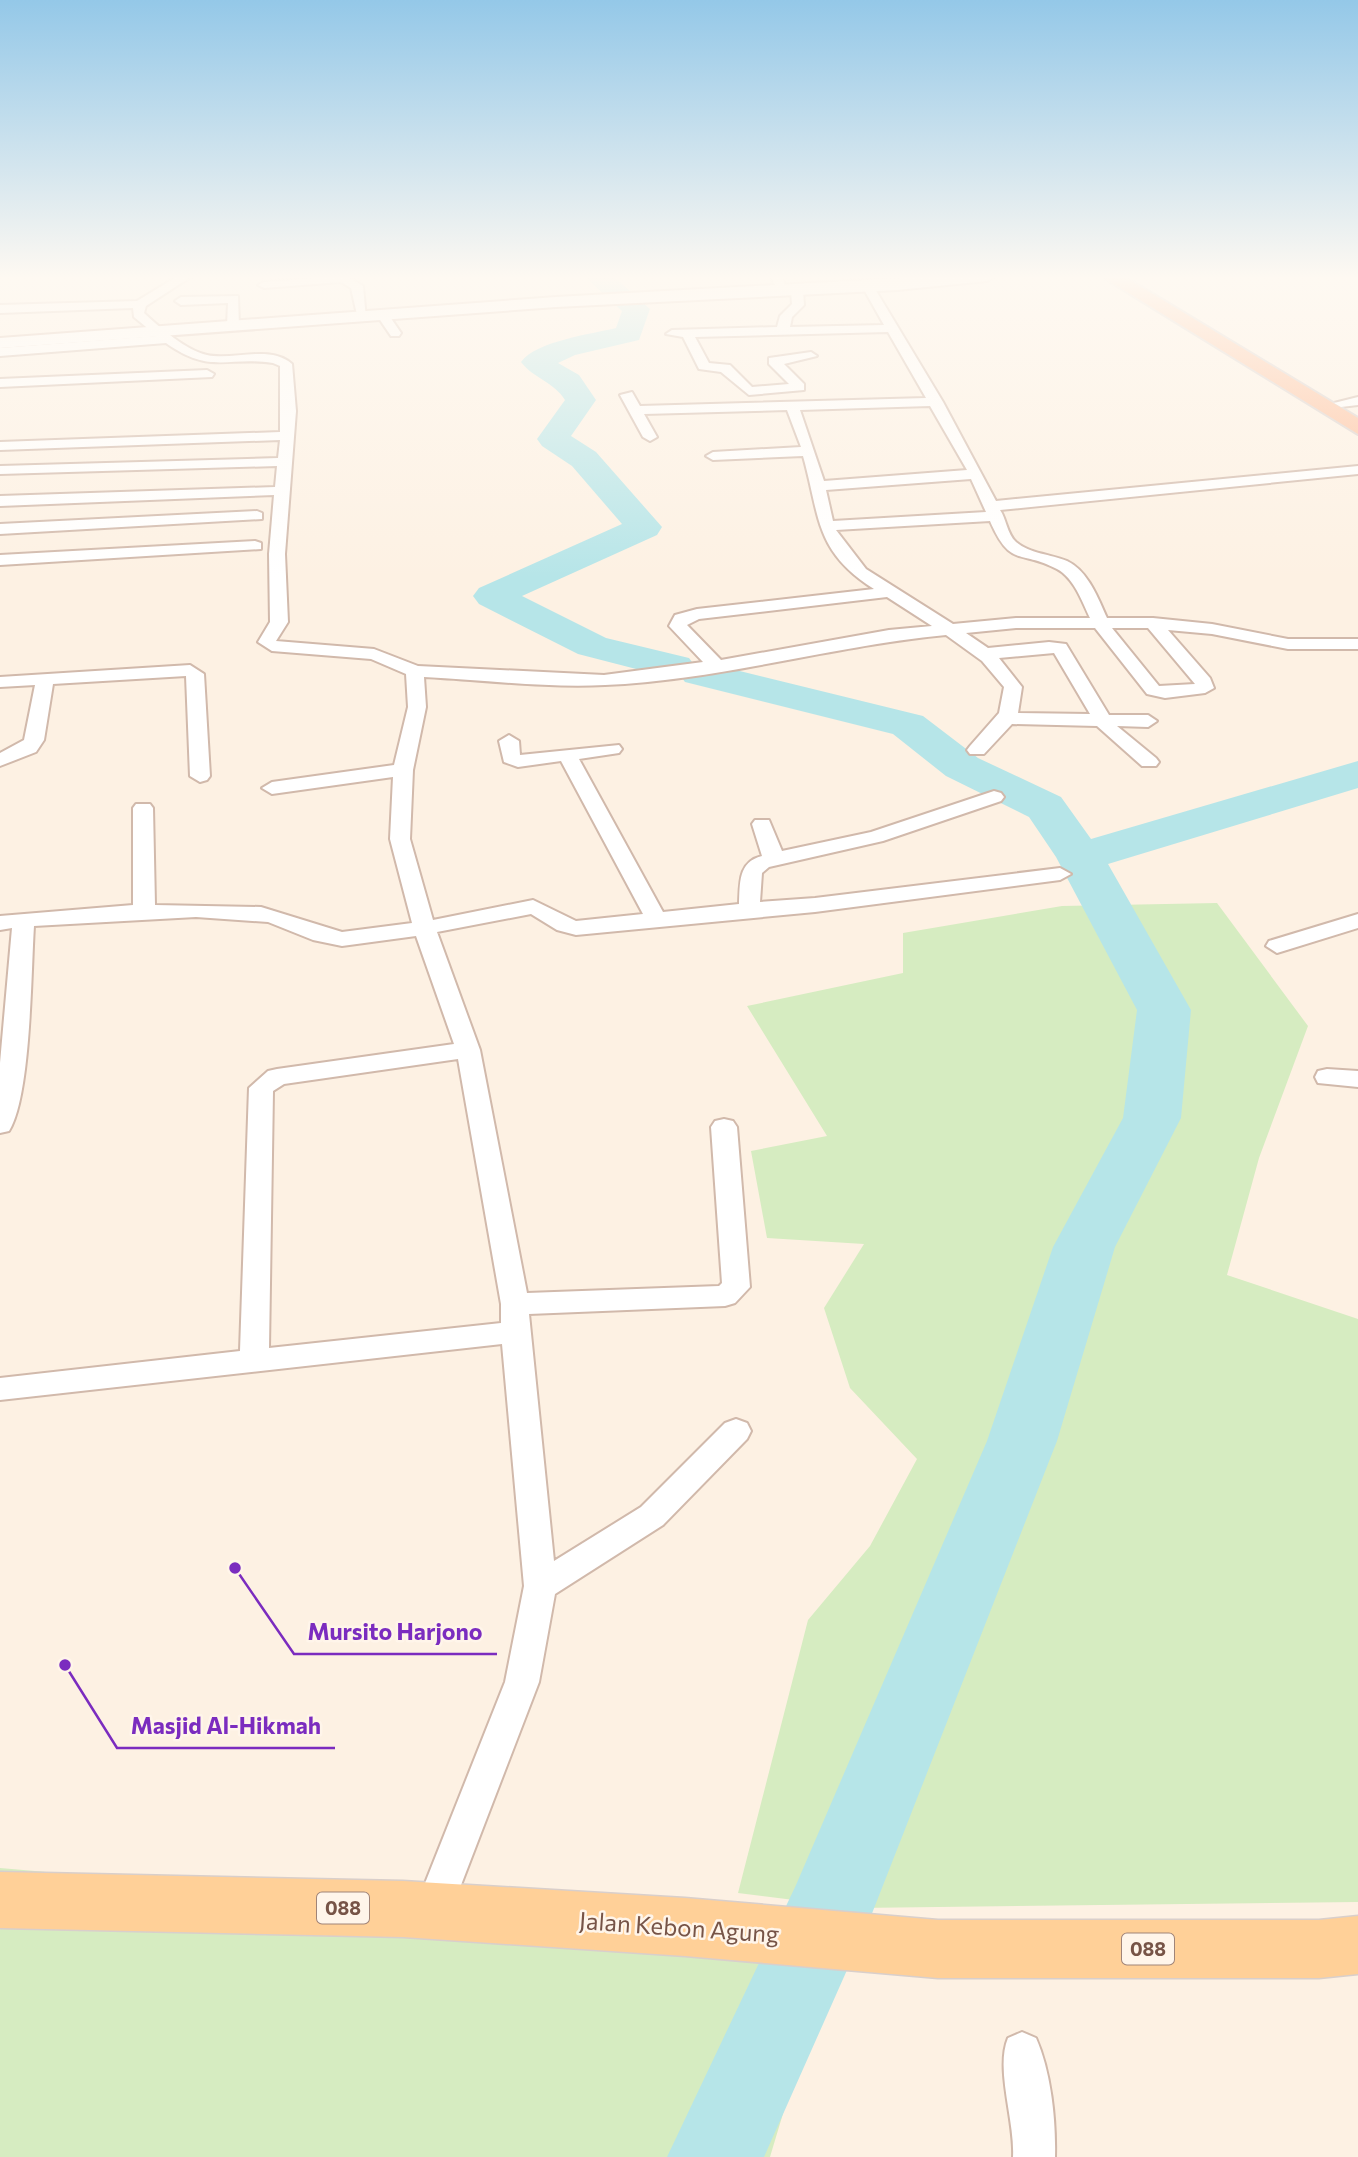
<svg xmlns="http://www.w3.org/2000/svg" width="1358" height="2157" font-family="Commissioner,sans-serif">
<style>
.green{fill:#d6ecc1}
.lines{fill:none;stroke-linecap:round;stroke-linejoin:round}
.river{fill:#b6e5e8;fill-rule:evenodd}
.minor-casing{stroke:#d1b9ab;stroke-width:4}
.secondary-casing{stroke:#d5b8a9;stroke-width:4}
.primary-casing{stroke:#d9cfcb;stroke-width:3}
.trunk-casing{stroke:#d9cfcb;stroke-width:4}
.minor{fill:#fff;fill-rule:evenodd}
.secondary{fill:#fff;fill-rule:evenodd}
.primary{fill:#ffd098;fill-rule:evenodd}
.trunk{fill:#fdbc97;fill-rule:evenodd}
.labels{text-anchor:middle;stroke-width:5;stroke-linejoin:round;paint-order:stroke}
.shield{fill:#fff5ea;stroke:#a08478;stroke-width:2}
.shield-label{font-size:19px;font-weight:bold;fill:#775447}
.near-street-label{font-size:24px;fill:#775447;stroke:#fff5ea}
.leader{fill:none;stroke:#7b2cbf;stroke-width:2.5}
.callout-dot{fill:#7b2cbf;stroke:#fff5ea;stroke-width:2.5}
.callout-label{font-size:23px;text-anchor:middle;font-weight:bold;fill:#7b2cbf;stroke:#fff5ea;stroke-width:5;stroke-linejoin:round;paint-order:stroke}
</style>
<rect width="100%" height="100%" fill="#fdf1e3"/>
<path class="green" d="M 1217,903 L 1308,1026 L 1259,1158 L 1227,1275 L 1358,1319 L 1358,1902 L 858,1908 L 738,1893 L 808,1620 L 870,1546 L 917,1459 L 850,1388 L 824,1308 L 864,1244 L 767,1238 L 751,1151 L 827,1136 L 747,1006 L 903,973 L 903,933 L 1062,906 Z
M 0,1868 L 835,1940 L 770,2157 L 0,2157 Z"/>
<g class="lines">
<path class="river" d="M 584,276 L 613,276 L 650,309 L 639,340 L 575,355 L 558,363 L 579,375 L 596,400 L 571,436 L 596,452 L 662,527 L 657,535 L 522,596 L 606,638 L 689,658 L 692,662 L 699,661 L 923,716 L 978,758 L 1061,797 L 1091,839 L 1358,761 L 1358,788 L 1108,864 L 1191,1010 L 1181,1118 L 1115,1247 L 1057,1441 L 871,1916 L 764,2157 L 667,2157 L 796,1885 L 987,1441 L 1053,1247 L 1123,1118 L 1137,1010 L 1056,857 L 1029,817 L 946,776 L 893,734 L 685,682 L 682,678 L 675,679 L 578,654 L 479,604 L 473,596 L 479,588 L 622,524 L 572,466 L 542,446 L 537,439 L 565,400 C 554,382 533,378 521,362 C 536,341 592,334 616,328 L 622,311 Z"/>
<g class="minor-casing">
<path id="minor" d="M 178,276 L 192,276 L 146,306 L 144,313 C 159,327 187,351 207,355 C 233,361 270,344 292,364 L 296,411 L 285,554 L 288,622 L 276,641 L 374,649 L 418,666 L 604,675 L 703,662 L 669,626 L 675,615 L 697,609 L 874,589 C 814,551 820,516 803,456 L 713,460 L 706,456 L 713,452 L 801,447 L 787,410 L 644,414 L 657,437 L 650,441 L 643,437 L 620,395 L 632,392 L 640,406 L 926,398 L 888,332 L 695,337 L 709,363 L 730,365 L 752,387 L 789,384 L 769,364 L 769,358 L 811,352 L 817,356 L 784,364 L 804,384 L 804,390 L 749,395 L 721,372 L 699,369 L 683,337 L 666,334 L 672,330 L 777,327 L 780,316 L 792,304 L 791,290 L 797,286 L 803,290 L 804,305 L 792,317 L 790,327 L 884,325 L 862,286 L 872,284 L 943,402 L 996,501 L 1358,466 L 1358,474 L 1000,510 C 1006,518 1007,534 1016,542 C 1030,554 1051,554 1067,561 C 1088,571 1098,598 1107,618 L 1153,618 L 1212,624 L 1288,639 L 1358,639 L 1358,649 L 1288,649 L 1212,634 L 1168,630 L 1210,678 L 1214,688 L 1205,693 L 1165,698 L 1147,694 L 1095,628 L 1016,628 L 966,633 L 988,648 L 1049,642 L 1066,644 L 1109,715 L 1148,715 L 1157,721 L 1148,727 L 1117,726 L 1156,758 L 1159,762 L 1156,766 L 1142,766 L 1097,726 L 1012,724 L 984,754 L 970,754 L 967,750 L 970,746 L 999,713 L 1004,687 L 982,661 L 946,635 C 832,646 720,680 605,685 C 547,688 483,680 424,677 L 426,707 L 413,770 L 410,839 L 433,920 L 533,900 L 576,921 L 643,914 L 561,761 L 518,767 L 504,762 L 499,741 L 509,735 L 519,741 L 520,755 L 619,745 L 622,749 L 619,753 L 579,759 L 663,912 L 739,904 C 740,883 738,862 762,856 L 752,824 L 755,820 L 769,820 L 782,851 L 871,832 L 994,791 L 1001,793 L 1004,797 L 1001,801 L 883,841 L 769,867 L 762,873 L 760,902 L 815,898 L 1060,868 L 1071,874 L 1060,880 L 815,912 L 576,935 L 557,930 L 531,914 L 437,932 L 480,1050 L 527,1293 L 719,1286 L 722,1283 L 711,1127 L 715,1121 L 724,1119 L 733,1121 L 737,1127 L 750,1287 L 735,1303 L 725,1306 L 529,1314 L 554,1561 L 641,1507 L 725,1423 L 736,1419 L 747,1423 L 751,1431 L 747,1439 L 663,1525 L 555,1594 L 539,1682 L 446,1924 L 433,1930 L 420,1924 L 414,1911 L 505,1682 L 524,1586 L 502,1344 L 0,1400 L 0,1378 L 240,1351 L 249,1088 L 268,1071 L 277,1069 L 454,1044 L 416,936 L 342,946 L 313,940 L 268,922 L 196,917 L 34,926 C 31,972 31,1096 9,1131 L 0,1133 L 0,1063 L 12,928 L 0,930 L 0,916 L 133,905 L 133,808 L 136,804 L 150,804 L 153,808 L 155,905 L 261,907 L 342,932 L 412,923 L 390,839 L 393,777 L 272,794 L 262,788 L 272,782 L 394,765 L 408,707 L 406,674 L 371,659 L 272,651 L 258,642 L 270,622 L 269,554 L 274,495 L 0,506 L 0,496 L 275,487 L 277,466 L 0,474 L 0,466 L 278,458 L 280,440 L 0,450 L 0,442 L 280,432 L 280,366 L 273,363 C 227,356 211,375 166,343 L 0,356 L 0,348 L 157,336 L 134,317 L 133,308 L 0,313 L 0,305 L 137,301 ZM 930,406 L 967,470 L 824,481 L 800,410 ZM 971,479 L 986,512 L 833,521 L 826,490 ZM 990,521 C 1011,569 1020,549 1057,569 C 1074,578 1082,601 1090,618 L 1016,618 L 953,624 L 866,569 L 836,530 ZM 887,597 L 932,626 L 889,630 L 721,660 L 687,625 L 699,619 ZM 1112,628 L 1148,628 L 1195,684 L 1159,686 ZM 1054,653 L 1090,714 L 1018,713 L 1022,687 L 999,658 ZM 458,1059 L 501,1304 L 501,1323 L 269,1348 L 273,1091 L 284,1084 Z
M 346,276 L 363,286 L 366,319 L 358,319 L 351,288 L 341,282 L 264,288 L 258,285 L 264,282 Z
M 770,276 L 782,276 L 787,292 L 779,292 Z
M 238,296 L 239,326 L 233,330 L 227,326 L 228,303 L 181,305 L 175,301 L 181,297 Z
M 378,311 L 386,311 L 401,333 L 399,336 L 391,336 L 376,314 Z
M 207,370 L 214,374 L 212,377 L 0,387 L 0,379 Z
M 1358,397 L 1358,405 L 1341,407 L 1334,403 Z
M 257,511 L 262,513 L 262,519 L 0,534 L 0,524 Z
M 255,541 L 261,543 L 261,549 L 0,565 L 0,555 Z
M 190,665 L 204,674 L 210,776 L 207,780 L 200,782 L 190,776 L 186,676 L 53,684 L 44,740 L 36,752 L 0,766 L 0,753 L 24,740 L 35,685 L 0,687 L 0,677 Z
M 1358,914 L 1358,928 L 1277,953 L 1266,946 L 1269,941 Z
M 1327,1069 L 1358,1071 L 1358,1087 L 1318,1083 L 1315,1077 L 1318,1071 Z
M 1022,2032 L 1036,2038 C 1051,2072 1056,2120 1055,2157 L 1013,2157 C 1015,2121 995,2069 1008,2038 Z"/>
</g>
<g class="secondary-casing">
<path id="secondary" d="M 939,276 L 995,276 L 987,281 L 897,290 L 556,307 L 0,348 L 0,338 L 556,297 Z"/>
</g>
<g class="primary-casing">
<path id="primary" d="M 0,1872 L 403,1881 L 685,1898 L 938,1920 L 1319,1920 L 1358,1916 L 1358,1974 L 1319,1978 L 938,1978 L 685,1956 L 403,1937 L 0,1928 Z"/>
</g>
<g class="trunk-casing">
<path id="trunk" d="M 1101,276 L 1123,276 L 1358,418 L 1358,434 Z"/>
</g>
<use href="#minor" class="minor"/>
<use href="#secondary" class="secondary"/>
<use href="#primary" class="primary"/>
<use href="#trunk" class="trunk"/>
</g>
<linearGradient id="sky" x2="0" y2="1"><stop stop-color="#94c8e8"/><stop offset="0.48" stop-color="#fef9f2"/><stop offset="1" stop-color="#fef9f2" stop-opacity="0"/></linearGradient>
<rect width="1358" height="578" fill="url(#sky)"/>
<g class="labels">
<g class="shield">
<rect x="317" y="1892.5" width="52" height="31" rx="5"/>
<rect x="1122" y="1933.5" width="52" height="31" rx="5"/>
</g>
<g class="shield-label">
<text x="343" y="1915">088</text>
<text x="1148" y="1956">088</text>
</g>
<g class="near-street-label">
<text transform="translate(679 1928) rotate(4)" y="8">Jalan Kebon Agung</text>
</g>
</g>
<path class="leader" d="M235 1568L294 1654H497M65 1665L117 1748H335"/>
<g class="callout-dot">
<circle cx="235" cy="1568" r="7"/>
<circle cx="65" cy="1665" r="7"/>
</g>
<g class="callout-label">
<text x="395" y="1640">Mursito Harjono</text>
<text x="226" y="1734">Masjid Al-Hikmah</text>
</g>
</svg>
